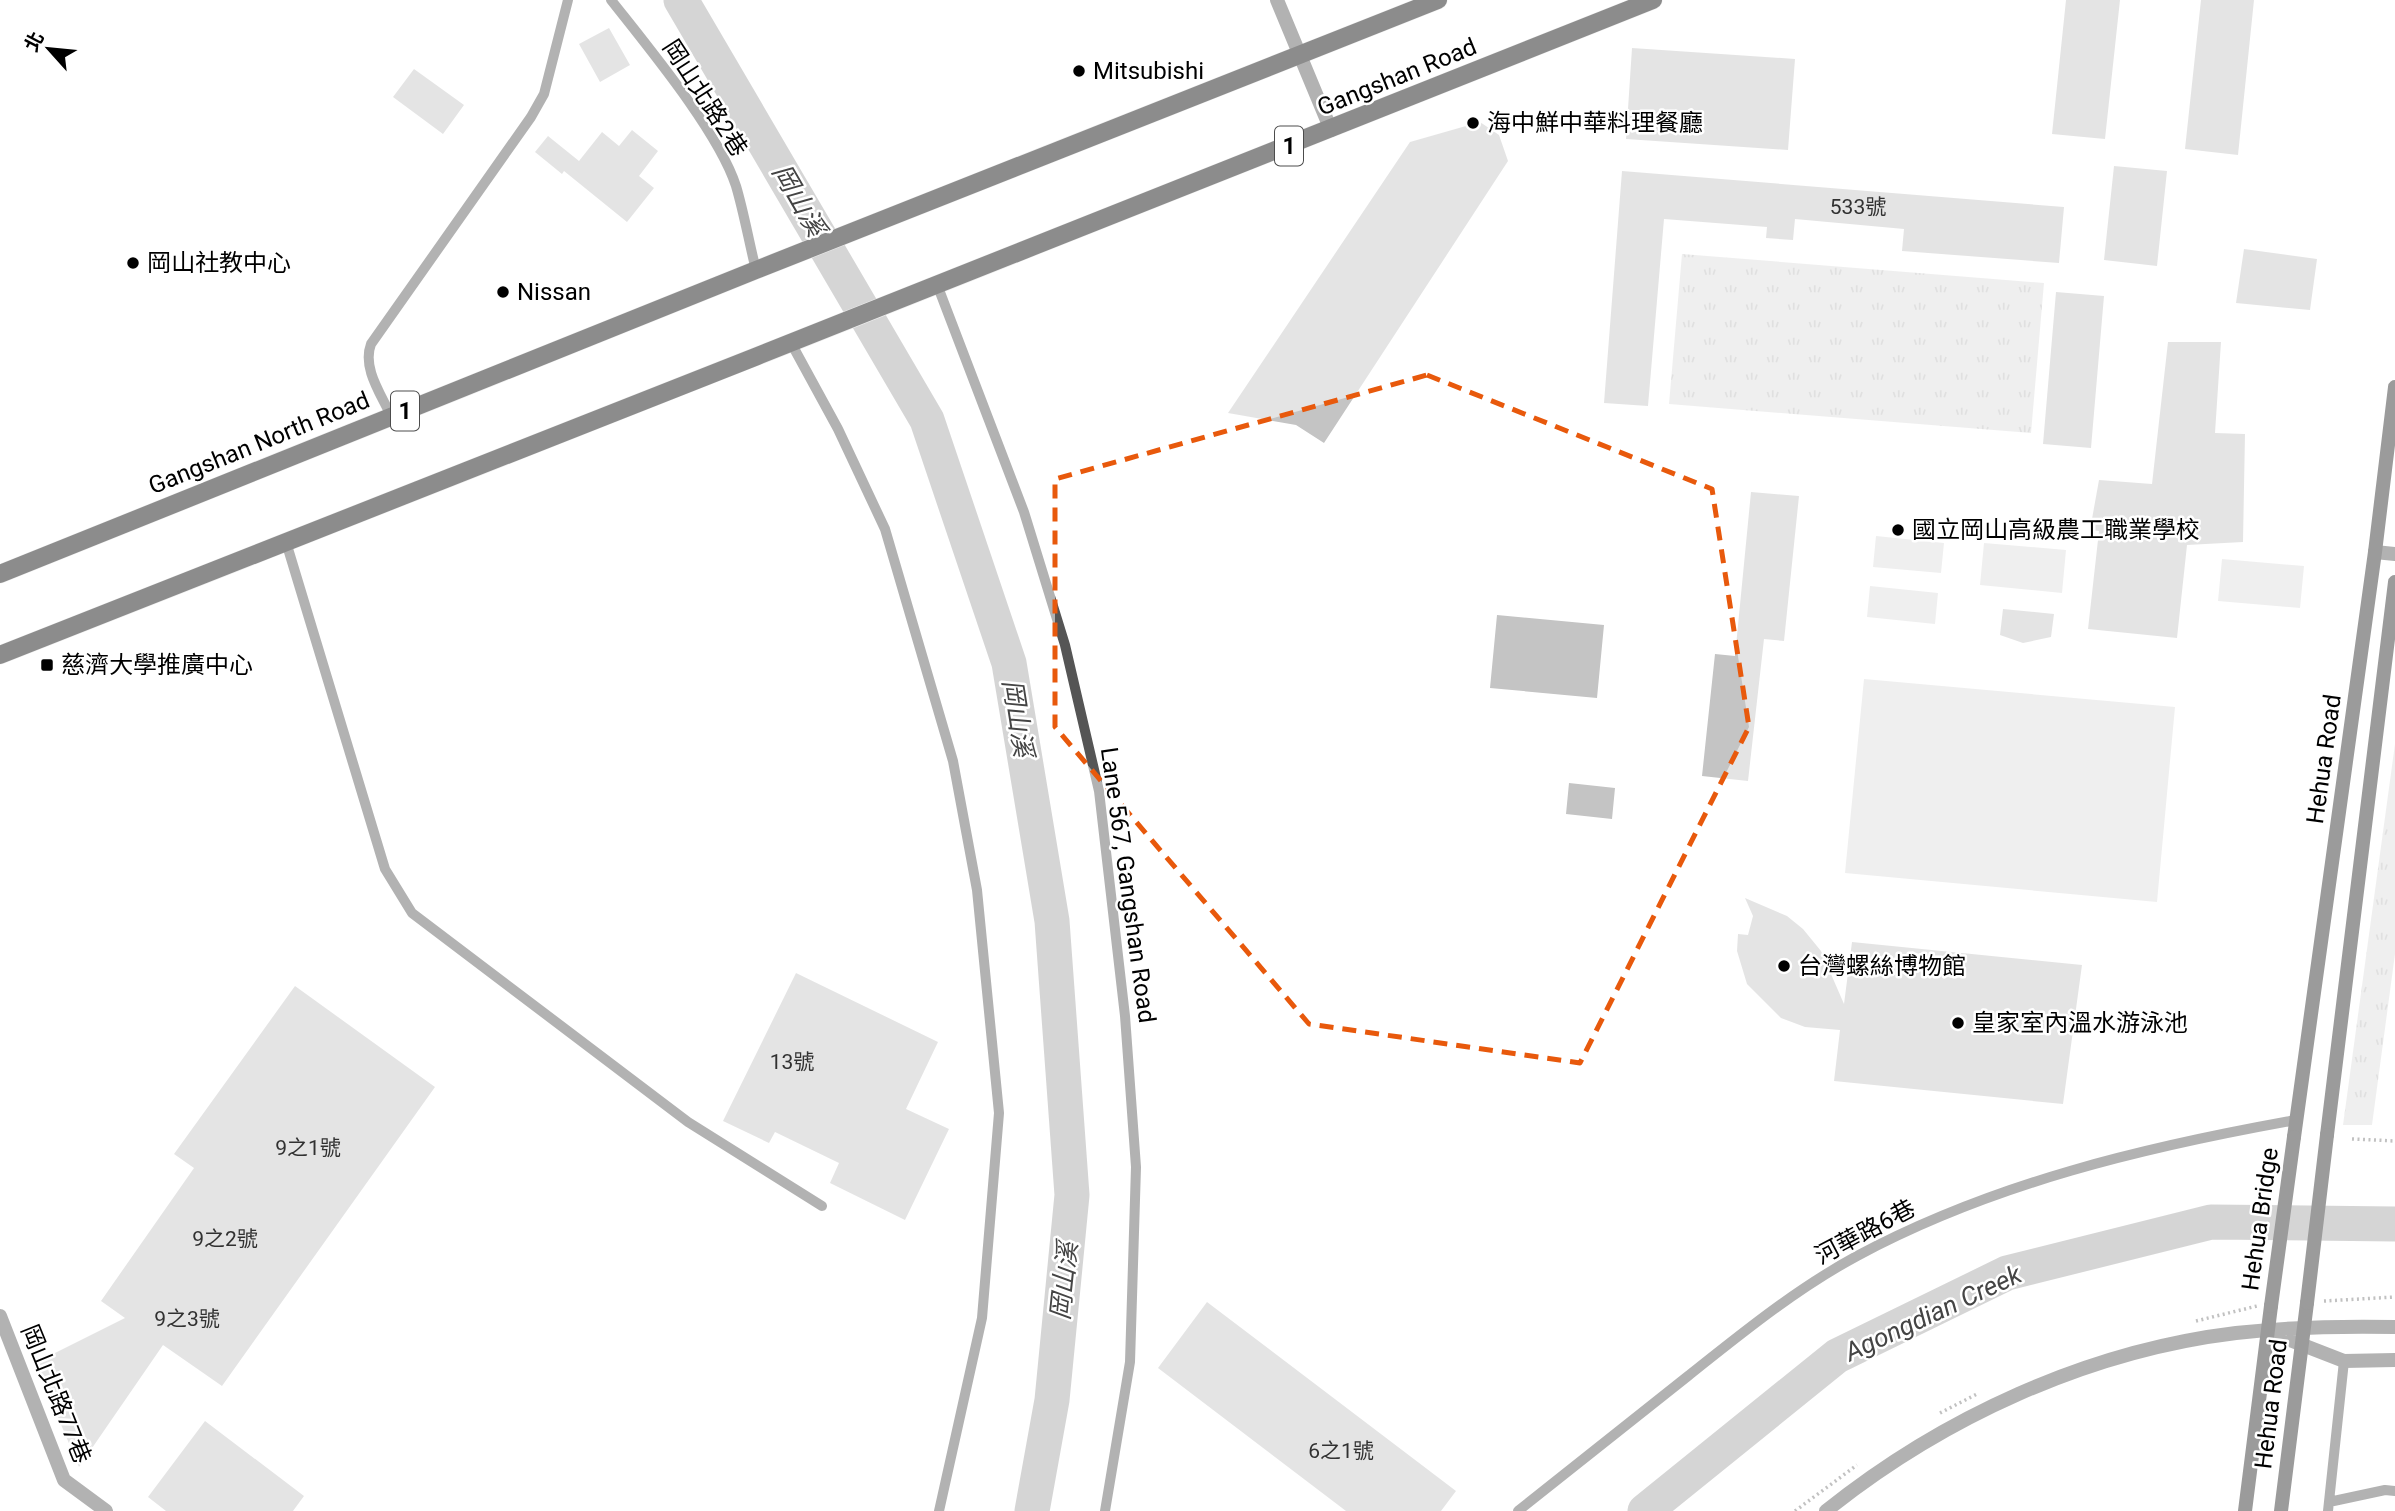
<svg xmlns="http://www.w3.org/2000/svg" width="2395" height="1511" font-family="Roboto,'Noto Sans TC',sans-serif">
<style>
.grass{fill:url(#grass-tufts)}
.pitch{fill:#dcdcdc}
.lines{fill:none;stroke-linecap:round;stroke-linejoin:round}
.river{stroke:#a3a3a3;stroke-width:35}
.building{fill:#c4c4c4}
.primary-casing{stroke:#dbdbdb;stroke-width:19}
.path{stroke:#777;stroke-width:3.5;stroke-dasharray:2 3.5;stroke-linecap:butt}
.lane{stroke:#555;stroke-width:10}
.street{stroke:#555;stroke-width:14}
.secondary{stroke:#222;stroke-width:14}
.primary{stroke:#000;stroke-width:18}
.secondary-bridge{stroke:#222;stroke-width:14}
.marked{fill:none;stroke:#e8590c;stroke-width:5;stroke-dasharray:14 9;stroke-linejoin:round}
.poi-dot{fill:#000;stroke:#fff;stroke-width:2.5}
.labels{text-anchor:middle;stroke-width:5;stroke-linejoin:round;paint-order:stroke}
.number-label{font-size:21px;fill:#313131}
.shield{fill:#fff;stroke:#4c4c4c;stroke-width:2}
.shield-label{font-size:23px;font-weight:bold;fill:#000}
.poi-label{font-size:24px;fill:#000;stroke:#fff;text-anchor:start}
.street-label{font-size:24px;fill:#000;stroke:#fff}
.water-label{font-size:26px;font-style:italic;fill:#444;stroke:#fff}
</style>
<defs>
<pattern id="grass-tufts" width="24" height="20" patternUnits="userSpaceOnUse" patternTransform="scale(1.75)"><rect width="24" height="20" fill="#dcdcdc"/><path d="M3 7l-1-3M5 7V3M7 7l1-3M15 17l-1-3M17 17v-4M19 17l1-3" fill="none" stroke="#bbb"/></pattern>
</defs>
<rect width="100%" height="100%" fill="#fff"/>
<path class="grass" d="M 1682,254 L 2044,283 L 2031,433 L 1669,404 Z
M 2395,744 L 2395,954 L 2372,1125 L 2343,1125 Z"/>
<path class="pitch" d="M 1876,536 L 1944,543 L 1941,573 L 1873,567 Z
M 1984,543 L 2066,550 L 2062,593 L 1980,585 Z
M 2222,559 L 2304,566 L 2300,608 L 2218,601 Z
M 1870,586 L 1938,593 L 1935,624 L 1867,617 Z
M 1864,679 L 2175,707 L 2157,902 L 1845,873 Z"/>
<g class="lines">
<path class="river" d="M 681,0 L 927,420 L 1009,663 L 1052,921 L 1072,1195 L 1052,1400 L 1032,1511
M 1645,1511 L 1837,1356 L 2007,1273 L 2211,1222 L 2395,1224"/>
</g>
<path class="building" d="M 2066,0 L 2120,0 L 2105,139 L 2052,134 Z
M 2201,0 L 2254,0 L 2238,155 L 2185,149 Z
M 609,28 L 630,65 L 600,82 L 579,44 Z
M 1632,48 L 1795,59 L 1788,150 L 1626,139 Z
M 414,69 L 464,105 L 443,134 L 393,97 Z
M 1480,122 L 1499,135 L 1508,161 L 1324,443 L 1296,425 L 1228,413 L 1410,142 Z
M 632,130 L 658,151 L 639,176 L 654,188 L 627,222 L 564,171 L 562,174 L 535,152 L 548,136 L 579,161 L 602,132 L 619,146 Z
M 2114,166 L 2167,171 L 2157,266 L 2104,260 Z
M 1622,171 L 2064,207 L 2059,263 L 1902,251 L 1904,229 L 1795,219 L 1793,240 L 1766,238 L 1767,227 L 1664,219 L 1648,406 L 1604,403 Z
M 2244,249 L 2317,259 L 2310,310 L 2236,303 Z
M 2056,292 L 2104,296 L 2091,448 L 2043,444 Z
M 2168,342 L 2221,342 L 2215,433 L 2245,434 L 2243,542 L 2187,545 L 2177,638 L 2088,629 L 2099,531 L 2090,530 L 2099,480 L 2152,484 Z
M 1751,492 L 1799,496 L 1784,641 L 1764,639 L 1748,781 L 1702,776 L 1715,654 L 1735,656 Z
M 2003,609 L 2054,614 L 2051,637 L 2023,643 L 2000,635 Z
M 1497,615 L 1604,625 L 1597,698 L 1490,688 Z
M 1569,783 L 1615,788 L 1612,819 L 1566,814 Z
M 1745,898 L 1787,916 L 1803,929 L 1821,951 L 1844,1004 L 1852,942 L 2082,965 L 2063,1104 L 1834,1081 L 1840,1030 L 1805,1027 L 1781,1018 L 1747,984 L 1737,951 L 1738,934 L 1748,935 L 1753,916 Z
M 796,973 L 938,1042 L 906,1109 L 949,1129 L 905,1220 L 830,1183 L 839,1163 L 775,1132 L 769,1143 L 723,1121 Z
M 295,986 L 435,1087 L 222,1386 L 163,1345 L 79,1467 L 35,1363 L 125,1318 L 101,1301 L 194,1168 L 174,1154 Z
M 1207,1302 L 1456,1491 L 1441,1511 L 1346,1511 L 1158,1368 Z
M 205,1421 L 304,1496 L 293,1511 L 166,1511 L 148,1497 Z"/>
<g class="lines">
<g class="primary-casing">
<path id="primary" d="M 0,574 L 756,270 L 1438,0
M 0,655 C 551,436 1103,222 1653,0"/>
</g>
<path class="path" d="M 2352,1139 L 2395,1141
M 2324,1301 L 2395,1297
M 2196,1321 L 2257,1306
M 1940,1413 L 1977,1394
M 1795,1511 L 1857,1465"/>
<path class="lane" d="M 611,0 C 648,47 718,131 736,186 C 744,213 749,242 756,270
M 938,287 L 1024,512 L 1065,645 L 1099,791 L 1125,1016 L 1136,1167 L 1130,1362 L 1105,1511
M 790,341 L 838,429 L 885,529 L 953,761 L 977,890 L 999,1113 L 982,1318 L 939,1511
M 391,416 C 381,394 362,368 371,344 L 531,117 L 544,94 L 568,0
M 286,542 L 385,869 L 412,913 L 688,1122 L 822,1206
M 2329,1502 L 2385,1490 L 2395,1491
M 1518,1511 C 1575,1466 1632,1421 1688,1376 C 1742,1333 1796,1289 1857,1256 C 1993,1183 2145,1147 2296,1120
M 2328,1511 L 2344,1361"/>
<path class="street" d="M 1277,0 L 1331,130
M 2375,552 L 2395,554
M 0,1316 L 64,1480 L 106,1511
M 2269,1332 L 2344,1361 L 2395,1360
M 1826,1511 C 1942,1418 2087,1351 2236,1333 C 2289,1327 2342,1326 2395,1327"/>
<path class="secondary" d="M 2327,1135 L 2395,582
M 2294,1137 L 2375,552 L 2395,387
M 2245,1511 L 2271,1306
M 2281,1511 L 2307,1303"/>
<use href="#primary" class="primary"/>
<path class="secondary-bridge" d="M 2307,1303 L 2327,1135
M 2271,1306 L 2294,1137"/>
</g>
<path d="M0 0H2395V1511H0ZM 1427,375 L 1712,489 L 1749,727 L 1580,1063 L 1309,1024 L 1055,727 L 1055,479 Z" fill="#fff" fill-opacity=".55" fill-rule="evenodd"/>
<path class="marked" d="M 1427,375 L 1712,489 L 1749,727 L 1580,1063 L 1309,1024 L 1055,727 L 1055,479 Z"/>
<g class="poi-dot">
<circle cx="1079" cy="71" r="7"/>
<circle cx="1473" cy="123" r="7"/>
<circle cx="133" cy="263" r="7"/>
<circle cx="503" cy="292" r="7"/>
<circle cx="1898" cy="530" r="7"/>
<rect x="40" y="658" width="14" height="14" rx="3.5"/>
<circle cx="1784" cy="966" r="7"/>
<circle cx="1958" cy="1023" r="7"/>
</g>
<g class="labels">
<g class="number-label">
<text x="1858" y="214">533號</text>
<text x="792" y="1069">13號</text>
<text x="308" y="1155">9之1號</text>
<text x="225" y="1246">9之2號</text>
<text x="187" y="1326">9之3號</text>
<text x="1341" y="1458">6之1號</text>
</g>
<g class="shield">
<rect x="1275" y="126.5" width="28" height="39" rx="5"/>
<rect x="391" y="391.5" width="28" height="39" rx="5"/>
</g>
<g class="shield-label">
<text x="1289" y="154">1</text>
<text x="405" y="419">1</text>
</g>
<g class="poi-label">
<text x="1093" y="79">Mitsubishi</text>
<text x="1487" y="131">海中鮮中華料理餐廳</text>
<text x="147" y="271">岡山社教中心</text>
<text x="517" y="300">Nissan</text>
<text x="1912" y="538">國立岡山高級農工職業學校</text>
<text x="61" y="673">慈濟大學推廣中心</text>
<text x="1798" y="974">台灣螺絲博物館</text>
<text x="1972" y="1031">皇家室內溫水游泳池</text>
</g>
<g class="street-label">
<text transform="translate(1397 77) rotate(-22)" y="8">Gangshan Road</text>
<text transform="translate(705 98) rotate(57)" y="8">岡山北路2巷</text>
<text transform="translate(259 443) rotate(-22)" y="8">Gangshan North Road</text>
<text transform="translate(2324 759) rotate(-82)" y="8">Hehua Road</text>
<text transform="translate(1128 885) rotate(82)" y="8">Lane 567, Gangshan Road</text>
<text transform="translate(2260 1219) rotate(-82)" y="8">Hehua Bridge</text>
<text transform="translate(1865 1232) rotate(-28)" y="8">河華路6巷</text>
<text transform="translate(56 1394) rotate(68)" y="8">岡山北路77巷</text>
<text transform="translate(2271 1404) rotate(-83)" y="8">Hehua Road</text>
</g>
<g class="water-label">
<text transform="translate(799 200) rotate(60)" y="9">岡山溪</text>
<text transform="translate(1018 718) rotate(81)" y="9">岡山溪</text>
<text transform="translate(1064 1281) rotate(-84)" y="9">岡山溪</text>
<text transform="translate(1933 1313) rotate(-25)" y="9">Agongdian Creek</text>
</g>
</g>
<g transform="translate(49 49) rotate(297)" stroke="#ffffff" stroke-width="5" paint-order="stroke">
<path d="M0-5L12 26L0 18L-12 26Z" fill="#000000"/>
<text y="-10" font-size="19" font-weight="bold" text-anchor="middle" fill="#000000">北</text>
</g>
</svg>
